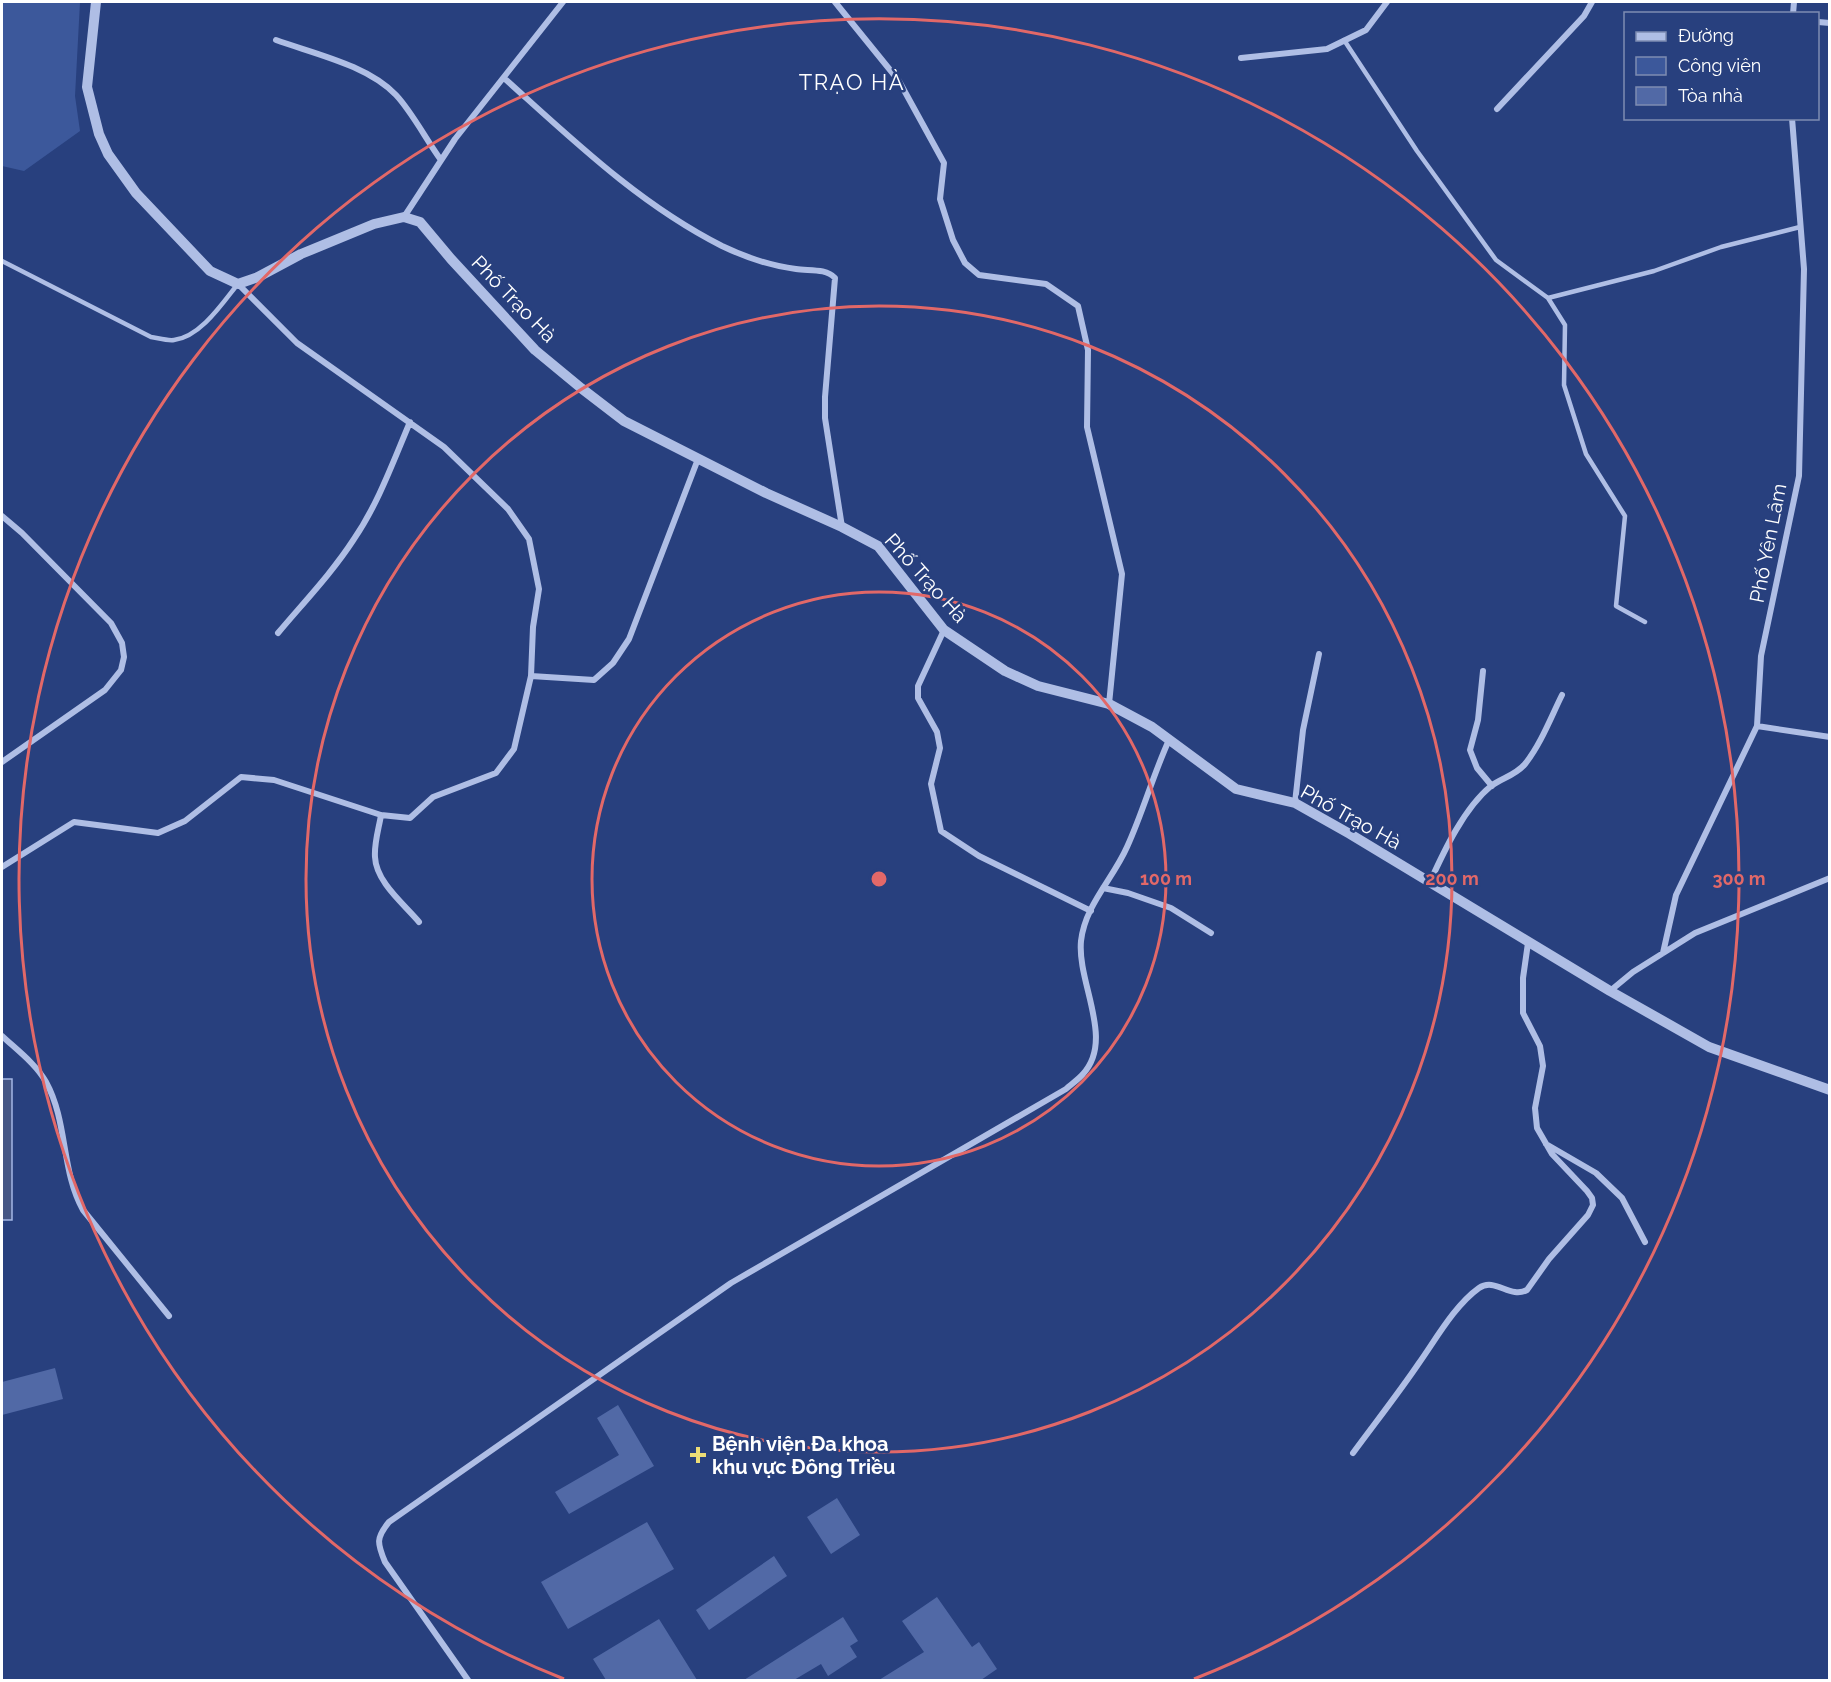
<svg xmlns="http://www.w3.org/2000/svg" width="1831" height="1682" font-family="Raleway,sans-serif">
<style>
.green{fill:#3c589b}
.water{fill:#455684;stroke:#a4b7e5;stroke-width:1.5}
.building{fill:#5169a6}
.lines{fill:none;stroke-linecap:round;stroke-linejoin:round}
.service{stroke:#afbee5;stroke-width:4.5}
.minor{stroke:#afbee5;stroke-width:6}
.tertiary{stroke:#afbee5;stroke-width:10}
.ring{fill:none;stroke:#e26868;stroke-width:3}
.poi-dot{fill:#ecdd76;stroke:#28407e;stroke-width:2}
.labels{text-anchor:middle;stroke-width:5;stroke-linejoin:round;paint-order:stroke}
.street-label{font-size:20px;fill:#fff;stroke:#28407e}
.poi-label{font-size:20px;font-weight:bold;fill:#fff;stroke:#28407e;text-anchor:start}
.quarter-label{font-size:22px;letter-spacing:1.5px;fill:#fff;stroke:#28407e}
.centre{fill:#e26868;stroke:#28407e;stroke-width:3}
.ring-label{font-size:18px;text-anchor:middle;font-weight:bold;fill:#e26868;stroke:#28407e;stroke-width:5;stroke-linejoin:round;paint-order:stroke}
</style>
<rect width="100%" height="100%" fill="#28407e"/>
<path class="green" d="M 2,2 L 80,2 L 75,96 L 80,131 L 24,171 L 2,166 Z"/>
<path class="water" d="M 2,1079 L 12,1079 L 12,1220 L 2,1220 Z"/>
<path class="building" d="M 55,1368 L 63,1399 L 2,1415 L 2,1382 Z
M 618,1405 L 654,1466 L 569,1514 L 555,1492 L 619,1455 L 597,1418 Z
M 837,1498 L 860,1535 L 831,1554 L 807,1517 Z
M 647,1522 L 674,1569 L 568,1629 L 541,1582 Z
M 774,1556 L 787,1576 L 709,1630 L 696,1610 Z
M 937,1597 L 972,1647 L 979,1642 L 997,1669 L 981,1680 L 879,1680 L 924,1652 L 902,1621 Z
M 843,1617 L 858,1641 L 850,1646 L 857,1657 L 828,1676 L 821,1664 L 794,1680 L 744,1680 Z
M 659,1619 L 697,1680 L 606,1680 L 593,1659 Z"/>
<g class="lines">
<path class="service" d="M 1344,40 L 1417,151 L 1496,260 L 1548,298 L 1565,325 L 1564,385 L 1586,454 L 1625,516 L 1616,606 L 1645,622
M 2,261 L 151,337 C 158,338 167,341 174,340 C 200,337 222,304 237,285
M 1548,298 L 1654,271 L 1721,247 L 1800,227"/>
<path class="minor" d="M 835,2 L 899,81 L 944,163 L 940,199 L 953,240 L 965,263 L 979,275 L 1046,284 L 1078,306 L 1088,350 L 1087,427 L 1122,574 L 1109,704
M 1793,14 L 1794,2
M 1818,22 L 1830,23
M 276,40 C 315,54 367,65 396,95 C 412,112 427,141 441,160
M 1241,58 L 1327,49 L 1366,30 L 1387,2
M 504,78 C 573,140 639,204 722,246 C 745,257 771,266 796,269 C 809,271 826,268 835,278 L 825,397 L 825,418 L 842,527
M 1497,109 L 1584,16 L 1592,2
M 404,217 L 455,139 L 563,2
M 238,284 L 297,343 L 444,447 L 508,509 L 529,539 L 539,589 L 533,627 L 531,676
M 2,516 L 22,533 L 111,623 L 122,643 L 124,657 L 121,670 L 105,690 L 2,762
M 944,630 L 918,686 L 918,698 L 937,732 L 940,748 L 931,784 L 941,831 L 979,856 L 1091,911
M 278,633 C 304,602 332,573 354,539 C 378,504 393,462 410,422
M 1483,671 L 1478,720 L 1470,750 L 1477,768 L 1492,786
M 1757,726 L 1830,737
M 1295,803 L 1303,730 L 1319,654
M 381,815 C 379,828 374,843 375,857 C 376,882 404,904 419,922
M 2,867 L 74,822 L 158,833 L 185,821 L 241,777 L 274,780 L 381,815 L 410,818 L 433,797 L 496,773 L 514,749 L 531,676 L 594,680 L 613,663 L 629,639 L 698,459
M 1430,882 C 1444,851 1464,808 1491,786 C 1502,778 1516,775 1525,764 C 1541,744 1551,717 1562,695
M 1103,888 L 1128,893 L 1171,908 L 1211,933
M 1663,953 L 1676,895 L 1757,726 L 1761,656 L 1799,476 L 1804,269 L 1792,118
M 1610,991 L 1633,972 L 1695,933 L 1830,878
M 2,1036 C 17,1050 36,1064 46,1082 C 68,1122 61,1171 83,1210 L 169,1316
M 1546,1144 L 1596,1173 L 1622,1198 L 1645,1242
M 1353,1453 C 1375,1423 1398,1394 1419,1363 C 1436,1339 1455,1305 1479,1288 C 1495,1277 1510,1299 1527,1290 L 1549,1259 L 1588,1215 L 1593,1205 L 1592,1198 L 1587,1191 L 1552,1154 L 1537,1128 L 1535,1108 L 1543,1066 L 1540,1046 L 1523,1013 L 1523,978 L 1528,943
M 468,1680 L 385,1562 C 377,1543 376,1538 389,1522 L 731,1283 L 1066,1089 C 1071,1084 1078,1080 1083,1074 C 1115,1039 1077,983 1081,941 C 1085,905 1113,879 1127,847 C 1143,812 1153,775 1169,740"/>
<path class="tertiary" d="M 96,2 L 87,87 L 99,134 L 108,154 L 136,193 L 210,271 L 238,284 L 258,277 L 301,254 L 374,224 L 404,217 L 420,222 L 451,259 L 535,350 L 581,388 L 624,421 L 766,493 L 842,527 L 878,546 L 944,630 L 1005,671 L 1038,686 L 1109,704 L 1152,727 L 1236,789 L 1295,803 L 1350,834 L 1610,991 L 1709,1047 L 1830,1090"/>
</g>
<g class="ring">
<circle cx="879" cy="879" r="287"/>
<circle cx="879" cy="879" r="573"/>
<path d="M564 1679A860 860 0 1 1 1194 1679"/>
</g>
<path class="poi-dot" d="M695 1446h6v6h6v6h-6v6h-6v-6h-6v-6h6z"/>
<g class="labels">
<g class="street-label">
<text transform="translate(514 299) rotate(46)" y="7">Phố Trạo Hà</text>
<text transform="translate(1768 543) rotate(-79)" y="7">Phố Yên Lâm</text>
<text transform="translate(926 578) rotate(48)" y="7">Phố Trạo Hà</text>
<text transform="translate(1351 817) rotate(29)" y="7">Phố Trạo Hà</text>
</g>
<g class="poi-label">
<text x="712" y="1451">Bệnh viện Đa khoa<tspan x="712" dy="23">khu vực Đông Triều</tspan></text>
</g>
<g class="quarter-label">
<text x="852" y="90">TRẠO HÀ</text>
</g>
</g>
<circle cx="879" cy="879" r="9" class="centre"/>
<g class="ring-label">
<text x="1166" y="885">100 m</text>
<text x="1452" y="885">200 m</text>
<text x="1739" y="885">300 m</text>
</g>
<rect width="1831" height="1682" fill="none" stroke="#ffffff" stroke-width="6"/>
<rect x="1624" y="12" width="195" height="108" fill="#28407e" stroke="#7e8cb2" stroke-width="1.5"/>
<rect x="1636" y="32" width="30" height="9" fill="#afbee5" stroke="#7e8cb2" stroke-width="1.5"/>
<text x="1678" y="42" font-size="18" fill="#ffffff">Đường</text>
<rect x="1636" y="57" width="30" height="18" fill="#3c589b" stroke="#7e8cb2" stroke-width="1.5"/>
<text x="1678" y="72" font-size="18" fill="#ffffff">Công viên</text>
<rect x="1636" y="87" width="30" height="18" fill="#5169a6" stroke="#7e8cb2" stroke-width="1.5"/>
<text x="1678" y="102" font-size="18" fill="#ffffff">Tòa nhà</text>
</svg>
